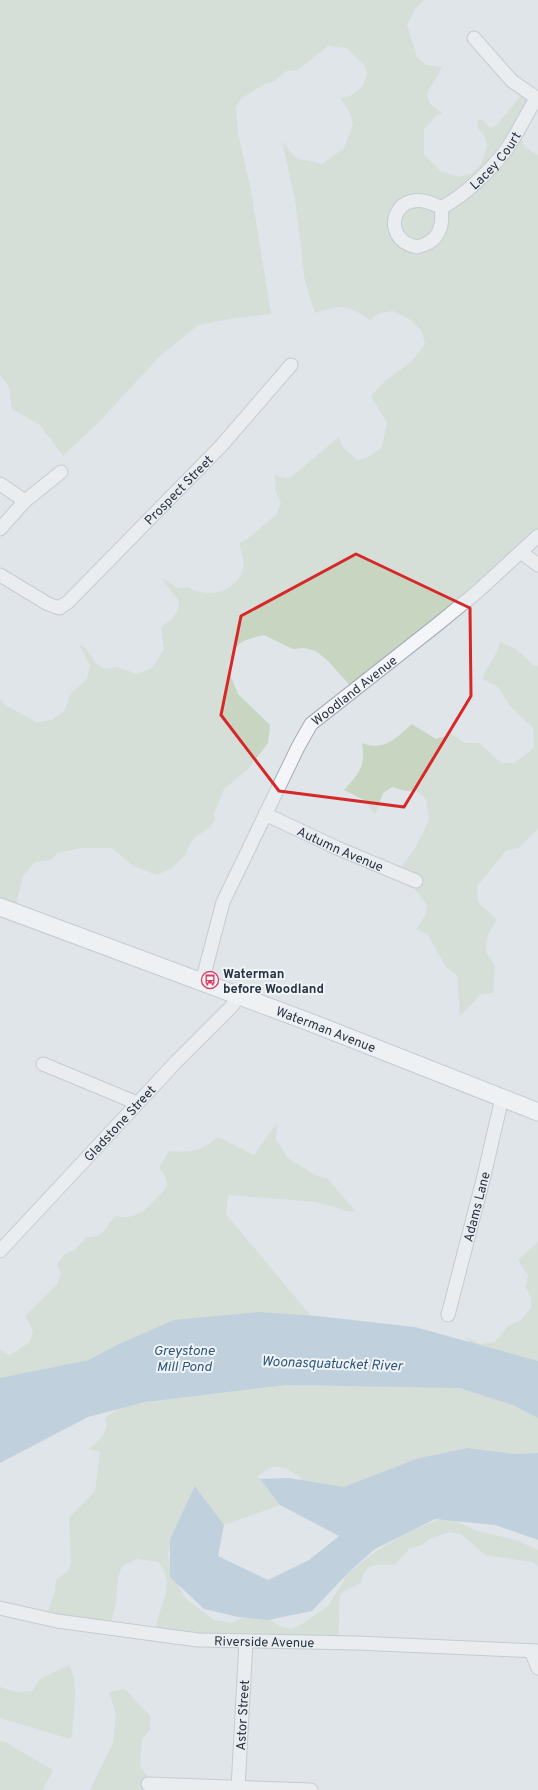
<svg xmlns="http://www.w3.org/2000/svg" width="538" height="1790" font-family="Overpass,sans-serif">
<style>
.green{fill:#c8d5c1}
.water{fill:#99b7cd}
.lines{fill:none;stroke-linecap:round;stroke-linejoin:round}
.minor-casing{stroke:#a5acb5;stroke-width:15}
.major-casing{stroke:#9faab7;stroke-width:19}
.minor{stroke:#f3f5f8;stroke-width:13}
.major{stroke:#fff;stroke-width:17}
.marked{fill:none;stroke:#d62828;stroke-width:3;stroke-linejoin:round}
.labels{text-anchor:middle;stroke-width:4;stroke-linejoin:round;paint-order:stroke}
.street-label{font-size:13px;fill:#283443;stroke:#f0f4f7}
.poi-label{font-size:13px;font-weight:bold;fill:#283443;stroke:#f0f4f7;text-anchor:start}
.water-label{font-size:14px;font-style:italic;fill:#2f577a;stroke:#f0f4f7}
</style>
<rect width="100%" height="100%" fill="#e0e5ea"/>
<path class="green" d="M 0,0 L 424,0 L 415,9 L 407,25 L 417,57 L 426,65 L 442,67 L 427,94 L 430,104 L 442,113 L 436,116 L 424,129 L 424,154 L 440,171 L 459,177 L 471,174 L 481,164 L 487,147 L 485,137 L 477,127 L 478,120 L 483,120 L 490,128 L 497,125 L 525,90 L 538,96 C 531,110 514,130 525,146 C 528,150 534,153 538,155 L 538,538 L 356,692 L 327,660 L 316,651 L 304,648 L 293,649 L 264,635 C 239,641 236,642 227,667 L 238,694 L 270,725 L 268,743 L 248,769 L 224,789 L 214,814 L 215,820 L 209,828 L 195,837 L 187,849 L 186,854 L 172,868 L 157,875 L 133,866 L 112,848 L 81,848 L 57,853 L 51,860 L 35,862 L 23,876 L 15,910 L 0,907 L 0,699 L 5,705 L 36,722 L 52,720 L 65,710 L 71,693 L 87,679 L 90,665 L 79,645 L 85,647 L 96,664 L 106,669 L 117,667 L 137,674 L 152,668 L 164,649 L 161,627 C 172,619 179,615 179,601 L 160,577 L 178,588 L 188,587 C 204,598 233,594 241,574 C 246,563 242,553 239,543 L 246,540 L 276,515 L 281,503 L 275,490 L 276,482 L 274,475 L 285,478 L 291,477 L 339,437 L 342,446 L 357,460 L 367,458 L 382,447 L 387,423 L 371,396 L 385,381 L 412,361 L 425,344 L 422,332 L 411,320 L 393,311 L 380,313 L 370,320 C 345,304 343,305 315,313 L 305,281 L 295,200 L 282,141 C 300,166 296,156 322,164 L 344,148 L 353,125 L 350,112 L 340,98 L 350,96 L 363,86 L 367,74 L 365,66 L 347,48 L 328,46 L 298,70 L 286,71 L 275,81 L 263,85 L 242,98 L 236,107 L 238,134 L 250,185 L 271,314 L 235,318 L 198,325 L 160,356 L 100,421 L 63,456 L 40,425 L 12,409 L 9,387 L 0,375 Z
M 500,642 L 516,649 L 533,665 L 538,666 L 538,829 L 519,848 L 506,851 L 477,886 L 478,902 L 497,920 L 488,934 L 486,952 L 495,966 L 493,993 L 481,994 L 460,1016 L 457,975 L 446,967 L 428,935 L 416,929 L 425,916 L 427,905 L 408,880 L 397,873 L 415,848 L 429,820 L 426,799 L 415,790 L 406,791 L 392,787 L 383,793 L 375,815 L 364,800 L 344,790 C 359,773 366,767 362,743 C 384,752 396,738 412,724 L 436,739 L 452,734 L 465,743 L 479,743 L 501,763 L 514,763 L 534,748 L 533,728 L 511,707 L 497,686 L 482,679 C 487,665 497,657 500,642 Z
M 277,1123 L 276,1140 L 288,1158 L 315,1175 L 327,1178 L 356,1212 L 347,1211 L 316,1202 L 228,1195 L 226,1214 L 326,1334 L 105,1363 L 0,1387 L 0,1350 L 10,1355 L 30,1342 L 33,1331 L 25,1316 L 57,1284 L 61,1273 L 57,1264 L 65,1254 L 76,1249 L 86,1237 C 103,1238 105,1229 115,1216 C 139,1222 153,1203 167,1186 L 165,1176 L 159,1167 L 169,1151 C 190,1153 202,1151 218,1137 L 254,1155 Z
M 538,1242 L 538,1378 L 478,1352 L 466,1337 L 481,1344 L 495,1342 L 508,1326 L 521,1320 L 531,1308 L 531,1298 L 526,1287 L 528,1275 L 518,1260 Z
M 262,1380 L 317,1386 L 340,1385 L 401,1387 L 423,1384 L 454,1387 L 522,1406 L 538,1413 L 538,1453 L 514,1454 L 468,1448 L 420,1458 L 376,1491 L 316,1494 C 305,1483 288,1461 270,1468 C 266,1469 261,1474 257,1477 L 260,1479 L 280,1505 L 224,1525 L 196,1487 L 186,1536 L 168,1552 L 169,1561 L 179,1574 L 179,1586 L 184,1597 L 214,1620 L 232,1623 L 254,1612 L 267,1616 L 279,1626 L 291,1629 L 302,1624 L 328,1606 L 348,1573 L 379,1549 L 414,1529 L 447,1517 L 477,1531 L 516,1540 L 538,1550 L 538,1566 L 532,1562 L 485,1555 L 461,1534 L 449,1532 L 430,1539 L 420,1546 L 410,1548 L 395,1565 C 377,1565 365,1562 361,1583 L 344,1591 L 340,1596 L 338,1644 L 156,1638 C 156,1633 156,1627 157,1622 C 162,1600 176,1582 158,1562 L 137,1559 L 122,1566 L 118,1577 L 116,1602 L 109,1630 L 45,1620 L 55,1591 L 56,1579 L 67,1572 L 71,1565 L 69,1517 L 95,1491 L 100,1452 L 89,1449 C 98,1441 111,1432 105,1418 L 127,1403 Z
M 69,1665 C 80,1685 73,1713 72,1736 L 70,1739 L 0,1718 L 0,1687 L 16,1692 L 32,1691 L 40,1679 Z
M 125,1689 L 150,1716 L 150,1730 L 142,1739 L 140,1766 L 154,1786 L 176,1790 L 90,1790 L 113,1743 L 116,1714 L 109,1692 Z
M 0,1741 L 5,1742 L 53,1770 L 43,1790 L 0,1790 Z"/>
<path class="water" d="M 258,1312 L 317,1316 L 415,1327 L 538,1361 L 538,1418 L 513,1405 L 459,1388 L 286,1385 L 145,1402 L 88,1417 L 0,1463 L 0,1378 L 89,1360 L 119,1344 L 174,1320 Z
M 468,1448 L 514,1454 L 538,1453 L 538,1540 L 495,1525 L 435,1519 L 375,1549 L 350,1571 L 312,1611 L 268,1620 L 238,1617 L 204,1609 L 170,1577 L 170,1539 L 195,1486 L 224,1525 L 218,1556 L 268,1580 L 309,1560 L 339,1536 L 280,1505 L 260,1479 L 289,1478 L 344,1487 L 419,1458 Z"/>
<g class="lines">
<g class="minor-casing">
<g id="minor">
<path d="M 474,38 L 512,81 L 538,99"/>
<path id="s1" d="M 441,208 C 444,228 438,242 417,247 C 376,239 395,180 441,208 C 465,195 489,172 506,150 C 517,134 526,115 536,99"/>
<path d="M 0,484 L 25,501"/>
<path d="M 0,529 L 25,501 L 61,472"/>
<path d="M 521,552 L 538,565"/>
<path id="s2" d="M 0,575 L 48,604 L 59,608 L 68,602 L 221,446 L 291,365"/>
<path id="s3" d="M 265,814 L 337,848 L 416,881"/>
<path id="s4" d="M 202,982 L 223,902 L 298,747 L 311,724 L 438,624 L 477,592 L 538,536"/>
<path d="M 43,1064 L 137,1103"/>
<path id="s5" d="M 0,1251 L 176,1062 L 231,1007 L 240,995"/>
<path id="s6" d="M 448,1315 L 483,1180 L 502,1098"/>
<path id="s7" d="M 0,1608 L 57,1621 L 198,1640 L 357,1643 L 538,1651"/>
<path d="M 531,1651 L 538,1668"/>
<path d="M 148,1784 L 311,1790"/>
<path id="s8" d="M 238,1788 L 246,1642"/>
</g>
</g>
<g class="major-casing">
<g id="major">
<path id="s9" d="M 0,907 L 312,1023 L 538,1112"/>
</g>
</g>
<use href="#minor" class="minor"/>
<use href="#major" class="major"/>
</g>
<path d="M0 0H538V1790H0ZM 356,554 L 470,608 L 471,696 L 404,807 L 279,791 L 221,715 L 241,616 Z" fill="#e0e5ea" fill-opacity=".55" fill-rule="evenodd"/>
<path class="marked" d="M 356,554 L 470,608 L 471,696 L 404,807 L 279,791 L 221,715 L 241,616 Z"/>
<defs>
<g id="bus-ring" transform="scale(0.9)"><circle r="9.5" fill="#f0f4f7" stroke="#d73d62" stroke-width="1.5"/><path d="M-5-6H5V4H4V6H2V4H-2V6H-4V4H-5ZM-3.5-4V0h7V-4ZM-3.5 1.2v1.5H-2V1.2ZM2 1.2v1.5H3.5V1.2Z" fill="#d73d62"/></g>
</defs>
<g fill-rule="evenodd">
<use href="#bus-ring" x="210" y="980"/>
</g>
<g class="labels">
<g class="street-label">
<text dy="5" stroke="none"><textPath href="#s1" startOffset="221">Lacey Court</textPath></text>
<text dy="5" stroke="none"><textPath href="#s2" startOffset="236">Prospect Street</textPath></text>
<text dy="5" stroke="none"><textPath href="#s4" startOffset="336">Woodland Avenue</textPath></text>
<text dy="5" stroke="none"><textPath href="#s3" startOffset="83">Autumn Avenue</textPath></text>
<text dy="5" stroke="none"><textPath href="#s9" startOffset="348">Waterman Avenue</textPath></text>
<text dy="5" stroke="none"><textPath href="#s5" startOffset="175">Gladstone Street</textPath></text>
<text dy="5" stroke="none"><textPath href="#s6" startOffset="112">Adams Lane</textPath></text>
<text dy="5" stroke="none"><textPath href="#s7" startOffset="267">Riverside Avenue</textPath></text>
<text dy="5" stroke="none"><textPath href="#s8" startOffset="73">Astor Street</textPath></text>
</g>
<g class="poi-label">
<text x="223" y="978">Waterman<tspan x="223" dy="15">before Woodland</tspan></text>
</g>
<g class="water-label">
<text x="184" y="1355">Greystone<tspan x="184" dy="16">Mill Pond</tspan></text>
<text transform="translate(332 1363) rotate(2)" y="5">Woonasquatucket River</text>
</g>
</g>
</svg>
